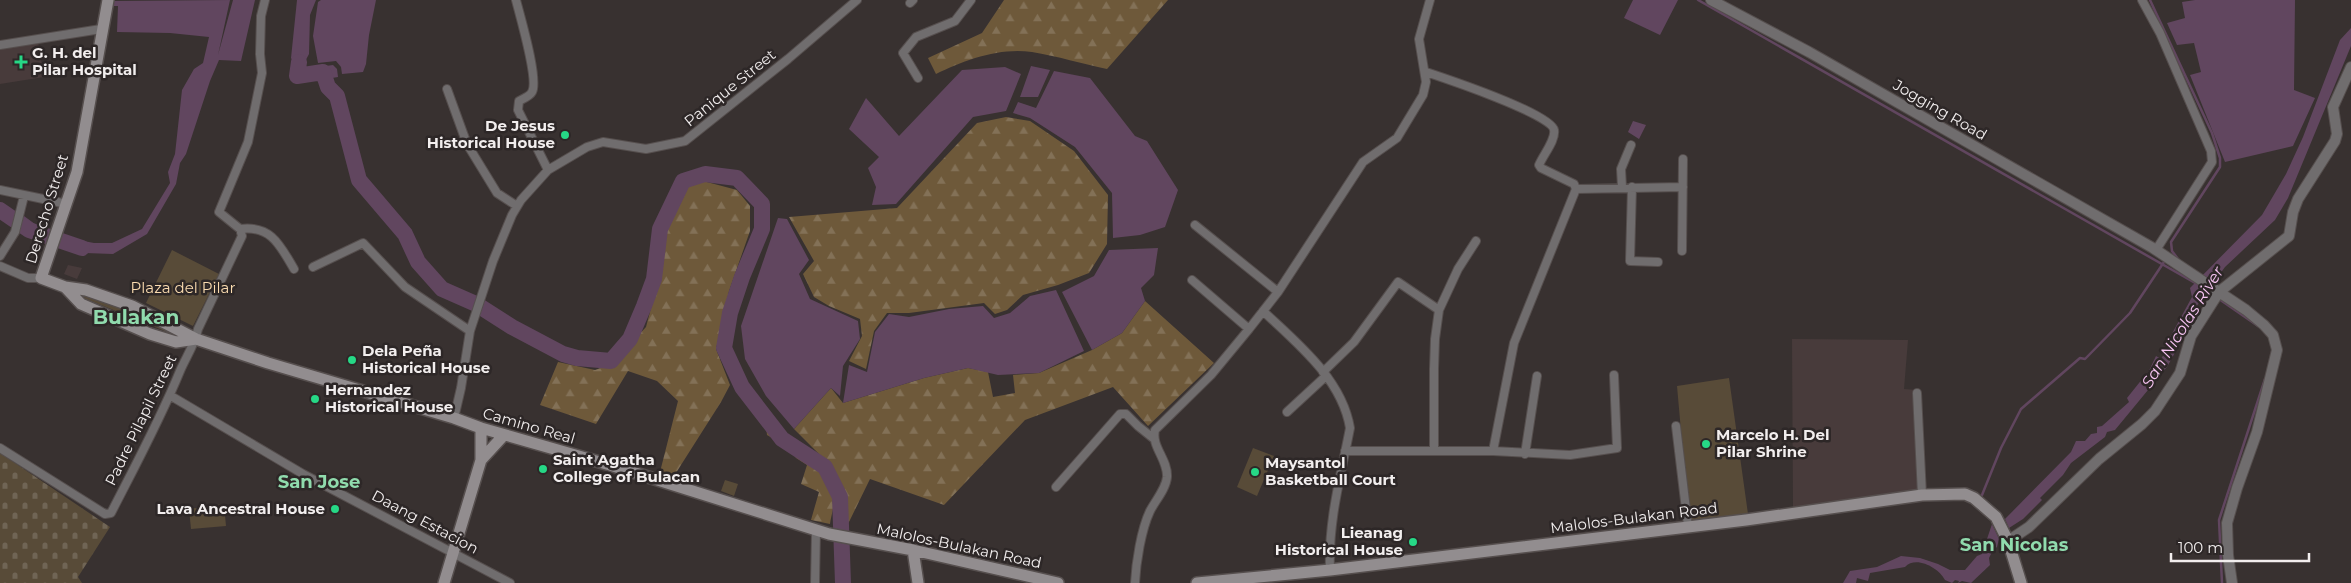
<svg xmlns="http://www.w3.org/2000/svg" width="2351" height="583" font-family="Montserrat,sans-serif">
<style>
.built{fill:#483b3b}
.forest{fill:url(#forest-firs)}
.cemetery{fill:url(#cemetery-stones)}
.park{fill:#584b38}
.water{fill:#61465f}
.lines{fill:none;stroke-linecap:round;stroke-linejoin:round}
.stream{stroke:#61465f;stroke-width:2.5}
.river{stroke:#61465f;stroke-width:16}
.minor-casing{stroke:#564f4e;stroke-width:10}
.tertiary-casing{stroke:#564f4e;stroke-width:12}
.secondary-casing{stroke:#564f4e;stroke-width:14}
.minor{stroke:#706d6e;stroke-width:8}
.tertiary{stroke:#706d6e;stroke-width:10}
.secondary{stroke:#928d8f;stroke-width:11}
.poi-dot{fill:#26d886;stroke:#2d2727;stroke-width:2}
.labels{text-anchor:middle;stroke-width:5;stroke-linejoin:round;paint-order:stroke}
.poi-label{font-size:15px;font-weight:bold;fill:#f2eeee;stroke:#2d2727;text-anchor:start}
.street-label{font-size:15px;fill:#f2eeee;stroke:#2d2727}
.park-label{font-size:15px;fill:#fbdcb0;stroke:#2d2727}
.water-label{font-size:16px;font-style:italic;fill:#f8c5f4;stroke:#2d2727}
.quarter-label{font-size:18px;font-weight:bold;fill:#90dbad;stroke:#2d2727}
.district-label{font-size:20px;font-weight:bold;fill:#90dbad;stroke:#2d2727}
</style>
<defs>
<pattern id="forest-firs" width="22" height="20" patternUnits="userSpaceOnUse" patternTransform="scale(1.25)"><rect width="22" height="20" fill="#6e593a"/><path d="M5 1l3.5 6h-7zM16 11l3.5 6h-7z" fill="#837157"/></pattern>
<pattern id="cemetery-stones" width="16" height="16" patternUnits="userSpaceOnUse" patternTransform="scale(1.25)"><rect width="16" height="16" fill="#584b38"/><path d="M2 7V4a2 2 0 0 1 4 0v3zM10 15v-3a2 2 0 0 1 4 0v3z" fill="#706555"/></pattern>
</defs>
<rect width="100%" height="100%" fill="#383130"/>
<path class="built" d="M 38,41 L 44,77 L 0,84 L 0,48 Z
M 68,265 L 82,268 L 77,279 L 64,274 Z
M 1792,339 L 1908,340 L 1904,389 L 1917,390 L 1921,491 L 1793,507 Z"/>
<path class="forest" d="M 1004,0 L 1168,0 L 1107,69 C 1083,64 1057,56 1032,52 C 1000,47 964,60 936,74 L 928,58 L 982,33 Z
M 1006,117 L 1030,121 L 1074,151 L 1108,195 L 1107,244 L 1089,273 L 1058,285 L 1023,295 L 1007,310 L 995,314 L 984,303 L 909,313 L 887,313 L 874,331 L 866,369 L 849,361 L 862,336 L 860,319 L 829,306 L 814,297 L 803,274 L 814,261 L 789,217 L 897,208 L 977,123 Z
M 703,181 L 737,190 L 750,206 L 750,231 L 729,291 L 716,349 L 730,385 L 721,402 L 674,476 L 660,472 L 678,401 L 657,381 L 628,371 L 596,424 L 540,405 L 558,362 L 595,370 L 612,364 L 646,327 L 656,289 L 663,234 L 684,188 Z
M 1145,301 L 1214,363 L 1148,426 L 1113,387 L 1025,420 L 944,505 L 870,479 L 848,524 L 841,491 L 827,462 L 794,429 L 831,388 L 843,403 L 924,378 L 968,368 L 988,372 L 993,397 L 1015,393 L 1013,375 L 1039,373 L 1092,350 L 1122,333 Z
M 766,425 C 788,447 826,461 834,493 C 836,502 831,515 830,524 L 811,520 L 819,492 L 801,484 L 807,465 L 796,458 L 792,450 L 767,435 Z"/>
<path class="cemetery" d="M 0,453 L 110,527 L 78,577 L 82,583 L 0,583 Z"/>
<path class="park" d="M 172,250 L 219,274 L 193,326 L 146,303 Z
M 85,295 L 174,329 L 172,334 L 84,298 Z
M 1729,378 L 1748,514 L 1689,521 L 1677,386 Z
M 1253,448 L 1274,456 L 1257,496 L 1237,487 Z
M 725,480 L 738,484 L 734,496 L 721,491 Z
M 224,504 L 226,526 L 191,529 L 189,509 Z"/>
<path class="water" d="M 230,0 L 218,55 L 233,0 L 255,0 L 241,61 L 219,60 L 210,81 L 186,154 L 180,163 L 176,184 L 147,234 L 113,254 L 85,253 L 60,247 L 63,237 L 94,243 L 112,243 L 142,229 L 170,183 L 168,172 L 175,154 L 182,90 L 194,69 L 203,63 L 209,37 L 170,33 L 117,32 L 118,6 L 110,6 L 111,1 Z
M 297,0 L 316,0 L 310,15 L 309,54 L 300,71 L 305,74 L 304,81 L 296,79 L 296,65 L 291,58 Z
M 321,0 L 376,0 L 369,35 L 366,64 L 363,72 L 342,74 L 341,67 L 336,61 L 318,63 L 313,36 L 318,2 Z
M 1633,0 L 1678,0 L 1660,35 L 1624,18 Z
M 2195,0 L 2295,0 L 2294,90 L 2315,98 L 2293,146 L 2225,162 L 2190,75 L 2201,72 L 2194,43 L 2177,45 L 2167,23 L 2185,18 L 2182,2 Z
M 2351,28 L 2351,46 L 2288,198 L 2275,220 L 2225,267 L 2191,314 L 2188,329 L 2167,367 L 2115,430 L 2107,432 L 2105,437 L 2071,463 L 2063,475 L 2040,498 L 2042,500 L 2023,519 L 2009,528 L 2005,519 L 2071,452 L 2076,441 L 2085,441 L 2091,434 L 2097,433 L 2097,427 L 2102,426 L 2129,402 L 2127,398 L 2143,378 L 2145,379 L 2156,356 L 2161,359 L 2170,344 L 2168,341 L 2192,297 L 2190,288 L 2262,215 L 2286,174 L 2303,137 L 2340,40 Z
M 333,65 L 337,69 L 338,77 L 320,80 L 315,72 L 318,67 Z
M 1031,66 L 1050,70 L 1038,97 L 1020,97 Z
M 1005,67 L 1021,74 L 1006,111 L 973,117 L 896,204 L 872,205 L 876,187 L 868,168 L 879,157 L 849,129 L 866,98 L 899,136 L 962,70 Z
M 1054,71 L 1090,78 L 1135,136 L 1147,141 L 1178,190 L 1165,227 L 1140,235 L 1113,238 L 1112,193 L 1075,147 L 1030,118 L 1013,113 L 1018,102 L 1036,108 Z
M 1633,121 L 1646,125 L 1639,139 L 1628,132 Z
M 0,205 L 24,216 L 47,233 L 44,242 L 0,218 Z
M 778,218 L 787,219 L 809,260 L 799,274 L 810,299 L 858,321 L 860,339 L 843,366 L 840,396 L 831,388 L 794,429 L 766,396 L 745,359 L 741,326 Z
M 1158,248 L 1154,275 L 1141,288 L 1145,301 L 1122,333 L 1092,350 L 1062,292 L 1094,276 L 1109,250 Z
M 1056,290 L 1084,351 L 1039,373 L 998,375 L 968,368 L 924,378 L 843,403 L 849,365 L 867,372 L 875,332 L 889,314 L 909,317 L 949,309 L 983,306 L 994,318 L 1010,313 L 1030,296 Z
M 1992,524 L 1999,539 L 1997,547 L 1993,550 L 1989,558 L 1990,565 L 1971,583 L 1962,581 L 1958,583 L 1959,581 L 1955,580 L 1952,583 L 1945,580 C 1939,568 1916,555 1905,567 L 1870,573 L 1868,581 L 1857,578 L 1856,583 L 1843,583 L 1850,571 L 1877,567 L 1901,556 L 1920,558 L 1938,564 L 1950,570 L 1965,570 L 1977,556 L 1982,554 Z"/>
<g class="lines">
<path class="stream" d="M 1698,0 L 2197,284
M 2150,0 L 2212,133 L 2220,158 L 2220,167 L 2171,242 L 2172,251 L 2178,259
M 2219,299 L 2258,326
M 1982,495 L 2001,448 L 2021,409 L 2080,358 L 2085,359 L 2130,313 L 2166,259
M 2222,583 L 2219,520 L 2265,379"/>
<path class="river" d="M 299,62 L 297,76 L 323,72 L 328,87 L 337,96 L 359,180 L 405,234 L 418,262 L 442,289 L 476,304 L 512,327 L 563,354 L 577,358 L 611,361 L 630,339 L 644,306 L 654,279 L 660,229 L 683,181 L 705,174 L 737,178 L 762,204 L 762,229 L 742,277 L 730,313 L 724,348 L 742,387 L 782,439 L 825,467 L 840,497 L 843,583
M 0,210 L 29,230 L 82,248"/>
<g class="minor-casing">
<path id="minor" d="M 516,0 C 520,16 539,80 532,92 C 530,96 523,99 519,101 L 518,110 L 548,170
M 2142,0 L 2160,33 L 2211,151 L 2212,162 L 2156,250
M 910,3 L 913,0
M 0,45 L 101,29
M 1426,72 C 1444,78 1552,114 1554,130 C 1556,140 1543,155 1539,165 L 1541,168 L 1574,184 L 1576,189 L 1514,343 L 1493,451
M 918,78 L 903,53 L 916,37 L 955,21 L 971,0
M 447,89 L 467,144 L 497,193 L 517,206
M 1622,187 L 1621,169 L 1631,145
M 1632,187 L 1630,261 L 1658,262
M 1576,189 L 1683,187
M 0,190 L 67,204
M 1195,225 L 1278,292
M 240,229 C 271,225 280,245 294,269
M 1682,251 L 1683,159
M 0,256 L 15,232 L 24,196
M 0,266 L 28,278 L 41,278
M 313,267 L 363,243 L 405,287 L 470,331
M 1192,280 L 1249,329
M 1263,311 C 1297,343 1342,379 1350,428 C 1341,475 1328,521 1330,570
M 1323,372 L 1354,342 L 1398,282 L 1439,310
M 1917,393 L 1922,495
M 171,396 L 303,474 L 510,583
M 1287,412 L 1326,376
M 454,418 L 461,388 L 470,331 L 493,261 L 512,215 L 521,200 L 548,170 L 587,147 L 603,142 L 646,149 L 685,141 L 788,59 L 857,0
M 1676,426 L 1688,526
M 0,448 L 105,514 L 111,513 C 135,466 160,420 180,371 C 186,357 195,344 198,329 L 242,236 L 240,229 L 219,212 L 248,142 L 262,73 L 260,54 L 261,16 L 265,0
M 1345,451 L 1493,451 L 1570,455 L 1617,448 L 1614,375
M 1434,451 L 1434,369 L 1435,339 L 1439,310 L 1458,269 L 1476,241
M 1525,454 L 1537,376
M 1056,487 L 1120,414 L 1126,414 L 1138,426 L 1153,438
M 815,583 L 816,530
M 1135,583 C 1136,563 1141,530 1150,511 C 1155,501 1166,489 1167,477 C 1168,459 1151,447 1155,430 L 1211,375 L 1249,329 L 1278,292 L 1363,162 L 1397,138 L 1423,95 L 1426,82 L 1419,39 L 1430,0"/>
</g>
<g class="tertiary-casing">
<path id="tertiary" d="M 1711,0 L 1809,52 L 2153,248 L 2246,310 L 2264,325 L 2273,335 L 2277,350 L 2257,432 L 2237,488 L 2227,523 L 2228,555 L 2232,583
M 2008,541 L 2029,527 L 2099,459 L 2142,424 L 2155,411 L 2180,373 L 2191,336 L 2219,292 L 2289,236 L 2293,212 L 2298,199 L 2335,141 L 2337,134 L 2333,107 L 2351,67"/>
</g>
<g class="secondary-casing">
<path id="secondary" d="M 108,0 L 77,172 L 41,278 L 65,287 L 86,290 L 132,306 L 196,339 L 268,363 L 454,418 L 481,428 L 610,465 L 829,534 L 913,550 L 1058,583
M 65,287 L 81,304 L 150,334 L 176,342 L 196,339
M 481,460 L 504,435
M 913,550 L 918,583
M 444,583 L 481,460 L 481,428
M 1197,583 L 1330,570 L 1746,520 L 1922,495 L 1965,494 L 1974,498 L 1996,517 L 2008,541 L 2021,583"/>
</g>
<use href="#minor" class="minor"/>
<use href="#tertiary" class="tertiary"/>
<use href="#secondary" class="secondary"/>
</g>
<g class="poi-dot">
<path d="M18.5 54.5h5v5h5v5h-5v5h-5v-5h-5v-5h5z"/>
<circle cx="565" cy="135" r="5"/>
<circle cx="352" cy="360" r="5"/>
<circle cx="315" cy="399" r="5"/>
<circle cx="1706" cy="444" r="5"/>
<circle cx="543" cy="469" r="5"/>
<circle cx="1255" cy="472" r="5"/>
<circle cx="335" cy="509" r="5"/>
<circle cx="1413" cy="542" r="5"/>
</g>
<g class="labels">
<g class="poi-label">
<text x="32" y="58">G. H. del<tspan x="32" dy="17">Pilar Hospital</tspan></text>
<text x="555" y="131" text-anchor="end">De Jesus<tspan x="555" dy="17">Historical House</tspan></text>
<text x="362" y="356">Dela Peña<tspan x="362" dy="17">Historical House</tspan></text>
<text x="325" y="395">Hernandez<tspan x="325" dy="17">Historical House</tspan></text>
<text x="1716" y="440">Marcelo H. Del<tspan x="1716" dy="17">Pilar Shrine</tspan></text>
<text x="553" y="465">Saint Agatha<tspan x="553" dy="17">College of Bulacan</tspan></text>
<text x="1265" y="468">Maysantol<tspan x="1265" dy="17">Basketball Court</tspan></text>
<text x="325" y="514" text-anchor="end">Lava Ancestral House</text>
<text x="1403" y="538" text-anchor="end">Lieanag<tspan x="1403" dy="17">Historical House</tspan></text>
</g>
<g class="street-label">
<text transform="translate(730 88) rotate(-39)" y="5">Panique Street</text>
<text transform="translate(1940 110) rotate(30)" y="5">Jogging Road</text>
<text transform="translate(47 209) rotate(-73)" y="5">Derecho Street</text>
<text transform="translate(141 420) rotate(-64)" y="5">Padre Pilapil Street</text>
<text transform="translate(529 426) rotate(16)" y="5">Camino Real</text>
<text transform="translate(1634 518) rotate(-7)" y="5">Malolos-Bulakan Road</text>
<text transform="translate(425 522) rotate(28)" y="5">Daang Estacion</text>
<text transform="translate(959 546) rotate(12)" y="5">Malolos-Bulakan Road</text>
</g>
<g class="park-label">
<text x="183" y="293">Plaza del Pilar</text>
</g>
<g class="water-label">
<text transform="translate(2182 327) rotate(-58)" y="6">San Nicolas River</text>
</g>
<g class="quarter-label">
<text x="319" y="488">San Jose</text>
<text x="2014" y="551">San Nicolas</text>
</g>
<g class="district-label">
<text x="136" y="324">Bulakan</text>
</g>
</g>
<path d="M2171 553v8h138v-8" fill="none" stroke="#f2eeee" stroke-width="2.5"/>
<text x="2178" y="553" font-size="15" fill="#f2eeee" stroke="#2d2727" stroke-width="4" paint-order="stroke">100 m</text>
</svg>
